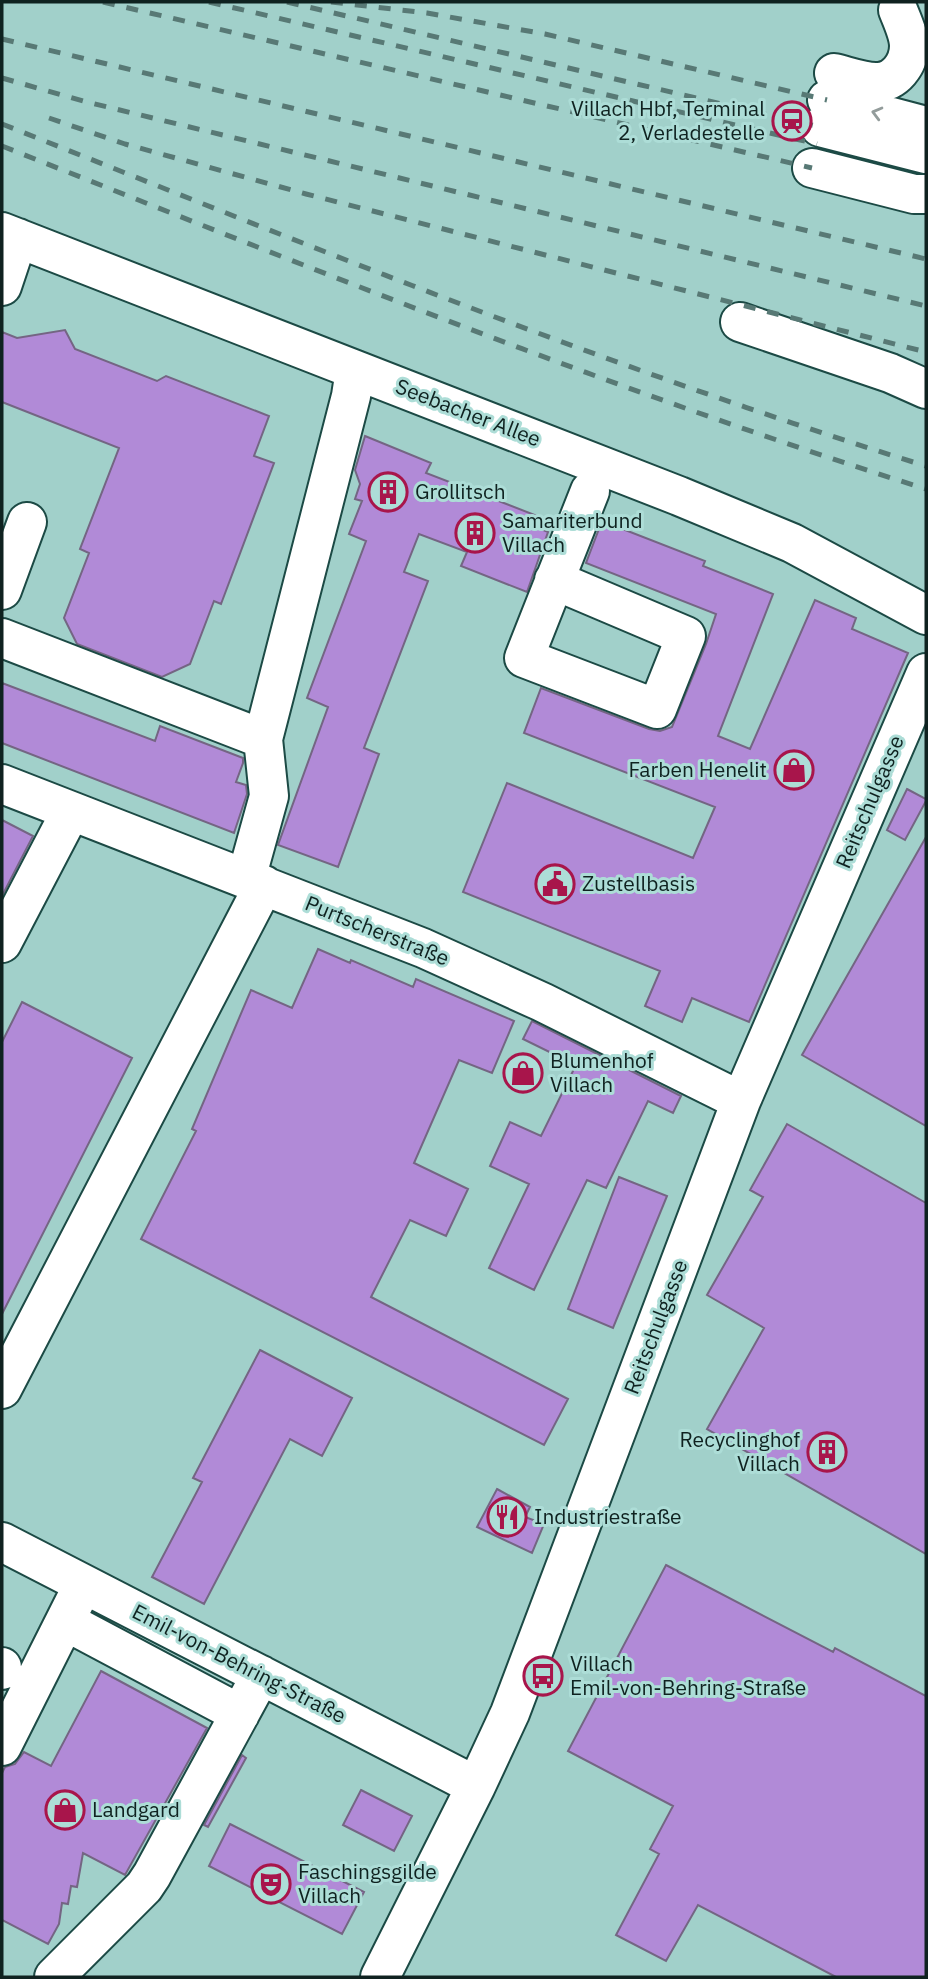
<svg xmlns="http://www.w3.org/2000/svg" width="928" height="1979" font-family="'IBM Plex Sans',sans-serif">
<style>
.building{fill:#b18ad7;stroke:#746583;stroke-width:2}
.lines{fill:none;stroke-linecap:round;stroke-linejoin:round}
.minor-casing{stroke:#1c4a45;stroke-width:42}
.minor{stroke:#fff;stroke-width:38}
.rail{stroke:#587975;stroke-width:5;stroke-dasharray:12 12;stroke-linecap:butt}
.oneway{stroke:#939c9b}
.labels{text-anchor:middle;stroke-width:6;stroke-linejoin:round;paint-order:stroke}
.poi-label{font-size:21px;fill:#0f2220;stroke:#adddd7;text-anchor:start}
.street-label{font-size:21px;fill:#0f2220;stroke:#adddd7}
</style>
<rect width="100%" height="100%" fill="#a1d0ca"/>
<path class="building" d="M 65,330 L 75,349 L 157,381 L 166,376 L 269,416 L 254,456 L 274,463 L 221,604 L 214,601 L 190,664 L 162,677 L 77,644 L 64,618 L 89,553 L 80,549 L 119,448 L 2,402 L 2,332 L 17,338 Z
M 365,436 L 431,463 L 426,473 L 540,517 L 536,527 L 548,532 L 527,592 L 461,566 L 467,552 L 419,534 L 404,572 L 428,581 L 364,748 L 379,754 L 338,867 L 278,845 L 328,707 L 307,698 L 366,541 L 349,534 L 362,501 L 355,499 L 360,484 L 355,470 Z
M 602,521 L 705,561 L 703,566 L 773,594 L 718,736 L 750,749 L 815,600 L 856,618 L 852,629 L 908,653 L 749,1022 L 692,998 L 682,1022 L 645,1006 L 660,971 L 463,892 L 507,783 L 693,858 L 715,807 L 524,733 L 541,688 L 649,729 L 660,731 L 672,727 L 706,644 L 716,614 L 586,563 Z
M 2,683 L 155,741 L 160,726 L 243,758 L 243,763 L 236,782 L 246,785 L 247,794 L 234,833 L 2,743 Z
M 907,789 L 926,799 L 926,801 L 905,840 L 887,830 Z
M 2,820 L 33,836 L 2,896 Z
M 926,837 L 926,1126 L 802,1055 Z
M 318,949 L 350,963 L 351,960 L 413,987 L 416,979 L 514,1021 L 492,1073 L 459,1060 L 414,1163 L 468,1189 L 446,1236 L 410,1220 L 371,1297 L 568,1399 L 544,1445 L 141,1239 L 196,1131 L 192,1129 L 251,990 L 292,1008 Z
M 22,1002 L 132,1058 L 2,1314 L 2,1042 Z
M 532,1021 L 681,1096 L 673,1113 L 648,1101 L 606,1188 L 587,1180 L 534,1290 L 489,1268 L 529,1184 L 490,1166 L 510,1122 L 541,1136 L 576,1065 L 523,1039 Z
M 787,1124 L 926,1203 L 926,1554 L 707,1429 L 764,1328 L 707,1295 L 763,1197 L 750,1190 Z
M 619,1177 L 667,1196 L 613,1328 L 568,1309 Z
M 260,1350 L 352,1398 L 322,1456 L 290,1439 L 204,1604 L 152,1577 L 202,1482 L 193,1478 Z
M 497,1489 L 530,1507 L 525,1517 L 544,1524 L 532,1553 L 477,1527 Z
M 666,1565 L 833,1652 L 835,1648 L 926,1696 L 926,1977 L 836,1977 L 698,1905 L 666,1961 L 616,1935 L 659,1854 L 650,1849 L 673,1806 L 568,1751 Z
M 101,1671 L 207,1728 L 125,1875 L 83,1853 L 77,1887 L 71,1886 L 68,1904 L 62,1903 L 59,1924 L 48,1944 L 2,1920 L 2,1773 L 5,1767 L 15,1764 L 24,1752 L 51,1766 Z
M 242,1755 L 246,1758 L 208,1827 L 204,1825 Z
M 361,1790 L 412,1816 L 394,1851 L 343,1825 Z
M 230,1824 L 364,1892 L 342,1934 L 209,1866 Z"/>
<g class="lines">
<g class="minor-casing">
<path id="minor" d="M 834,73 C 847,76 863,82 876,82 C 895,83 909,64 909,46 C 909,35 902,20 898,10
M 827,100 L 926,126
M 820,127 L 926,154
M 812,168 L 914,194 L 926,194
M 2,232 L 679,496 L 792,543 L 926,615
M 2,286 L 18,238
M 740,322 L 890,373 L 926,389
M 554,580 L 686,636 L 657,709 L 524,658 L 590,491
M 2,590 L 27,522
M 2,638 L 263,739
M 2,784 L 423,948 L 542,1002 L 741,1101
M 246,879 L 269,796 L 263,739 L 351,396 L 355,370
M 2,943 L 71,811
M 2,1389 L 264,885
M 2,1542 L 476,1786
M 65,1621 L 240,1714
M 2,1667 L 2,1670
M 2,1746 L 76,1599
M 54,1977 L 144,1887 L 152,1875 L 261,1675
M 380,1977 L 476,1786 L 510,1713 L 741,1101 L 926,673"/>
</g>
<use href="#minor" class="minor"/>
<path class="rail" d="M 103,2 L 812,168
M 209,2 L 817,144
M 287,2 L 820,127
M 331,2 L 427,13 L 545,34 L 827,100
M 2,39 L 926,259
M 2,78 L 87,102 L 926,306
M 49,118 L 125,144 L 306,194 L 926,352
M 2,124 C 307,245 612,369 926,466
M 2,146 C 308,267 612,390 926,489"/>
</g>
<defs><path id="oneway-chevron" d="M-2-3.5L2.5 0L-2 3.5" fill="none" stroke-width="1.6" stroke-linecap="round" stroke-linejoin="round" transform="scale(1.75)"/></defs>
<use class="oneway" href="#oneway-chevron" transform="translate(877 113) rotate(-165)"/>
<defs>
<g id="station-ring" transform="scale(2.0125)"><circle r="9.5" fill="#adddd7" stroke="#a8154b" stroke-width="1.5"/><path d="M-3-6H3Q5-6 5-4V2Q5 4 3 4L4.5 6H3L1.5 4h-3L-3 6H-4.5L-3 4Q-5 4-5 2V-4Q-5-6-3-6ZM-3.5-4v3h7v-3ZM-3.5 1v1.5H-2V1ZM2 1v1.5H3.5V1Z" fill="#a8154b"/></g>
<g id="building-ring" transform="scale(2.0125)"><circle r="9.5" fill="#adddd7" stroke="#a8154b" stroke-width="1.5"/><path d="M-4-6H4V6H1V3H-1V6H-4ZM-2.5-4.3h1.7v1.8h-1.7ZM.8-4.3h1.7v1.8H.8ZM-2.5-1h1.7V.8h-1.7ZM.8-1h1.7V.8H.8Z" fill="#a8154b"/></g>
<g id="shop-ring" transform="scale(2.0125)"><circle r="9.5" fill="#adddd7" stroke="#a8154b" stroke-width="1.5"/><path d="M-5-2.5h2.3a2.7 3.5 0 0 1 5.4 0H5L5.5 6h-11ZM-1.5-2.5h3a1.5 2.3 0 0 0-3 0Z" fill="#a8154b"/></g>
<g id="civic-ring" transform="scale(2.0125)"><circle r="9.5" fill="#adddd7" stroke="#a8154b" stroke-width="1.5"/><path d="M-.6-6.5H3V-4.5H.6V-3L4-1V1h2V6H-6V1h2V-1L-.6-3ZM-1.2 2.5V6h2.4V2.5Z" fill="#a8154b"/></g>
<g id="restaurant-ring" transform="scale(2.0125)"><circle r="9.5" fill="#adddd7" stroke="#a8154b" stroke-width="1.5"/><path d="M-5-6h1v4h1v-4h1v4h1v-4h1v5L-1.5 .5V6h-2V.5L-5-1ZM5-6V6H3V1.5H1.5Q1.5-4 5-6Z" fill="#a8154b"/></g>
<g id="bus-ring" transform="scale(2.0125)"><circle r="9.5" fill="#adddd7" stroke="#a8154b" stroke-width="1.5"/><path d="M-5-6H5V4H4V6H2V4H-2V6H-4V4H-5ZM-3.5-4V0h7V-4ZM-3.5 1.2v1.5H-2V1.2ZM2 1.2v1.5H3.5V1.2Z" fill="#a8154b"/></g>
<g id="theatre-ring" transform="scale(2.0125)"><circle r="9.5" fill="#adddd7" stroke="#a8154b" stroke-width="1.5"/><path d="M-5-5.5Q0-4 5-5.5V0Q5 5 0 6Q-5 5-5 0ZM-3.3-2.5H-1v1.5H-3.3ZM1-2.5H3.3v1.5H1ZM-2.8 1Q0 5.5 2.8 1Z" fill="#a8154b"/></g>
</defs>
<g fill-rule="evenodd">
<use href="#station-ring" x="792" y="121"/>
<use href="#building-ring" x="388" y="492"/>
<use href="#building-ring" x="475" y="533"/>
<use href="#shop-ring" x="794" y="770"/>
<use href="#civic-ring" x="555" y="884"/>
<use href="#shop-ring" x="523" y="1073"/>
<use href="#building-ring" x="827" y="1452"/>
<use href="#restaurant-ring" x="507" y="1517"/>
<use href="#bus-ring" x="543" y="1676"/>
<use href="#shop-ring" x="65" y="1810"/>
<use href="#theatre-ring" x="271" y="1884"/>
</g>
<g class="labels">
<g class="poi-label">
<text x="765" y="116" text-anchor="end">Villach Hbf, Terminal<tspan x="765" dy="24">2, Verladestelle</tspan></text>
<text x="415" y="499">Grollitsch</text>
<text x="502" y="528">Samariterbund<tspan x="502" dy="24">Villach</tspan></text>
<text x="767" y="777" text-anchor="end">Farben Henelit</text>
<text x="582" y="891">Zustellbasis</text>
<text x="550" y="1068">Blumenhof<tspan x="550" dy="24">Villach</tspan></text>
<text x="800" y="1447" text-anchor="end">Recyclinghof<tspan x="800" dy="24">Villach</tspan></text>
<text x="534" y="1524">Industriestraße</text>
<text x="570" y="1671">Villach<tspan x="570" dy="24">Emil-von-Behring-Straße</tspan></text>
<text x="92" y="1817">Landgard</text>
<text x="298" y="1879">Faschingsgilde<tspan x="298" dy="24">Villach</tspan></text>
</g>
<g class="street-label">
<text transform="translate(468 413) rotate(21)" y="7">Seebacher Allee</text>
<text transform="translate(870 802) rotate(-67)" y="7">Reitschulgasse</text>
<text transform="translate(377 931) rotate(22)" y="7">Purtscherstraße</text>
<text transform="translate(656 1327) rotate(-69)" y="7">Reitschulgasse</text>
<text transform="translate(239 1664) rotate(27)" y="7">Emil-von-Behring-Straße</text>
</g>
</g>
<rect width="928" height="1979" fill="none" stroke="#0f2220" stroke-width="7"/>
</svg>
